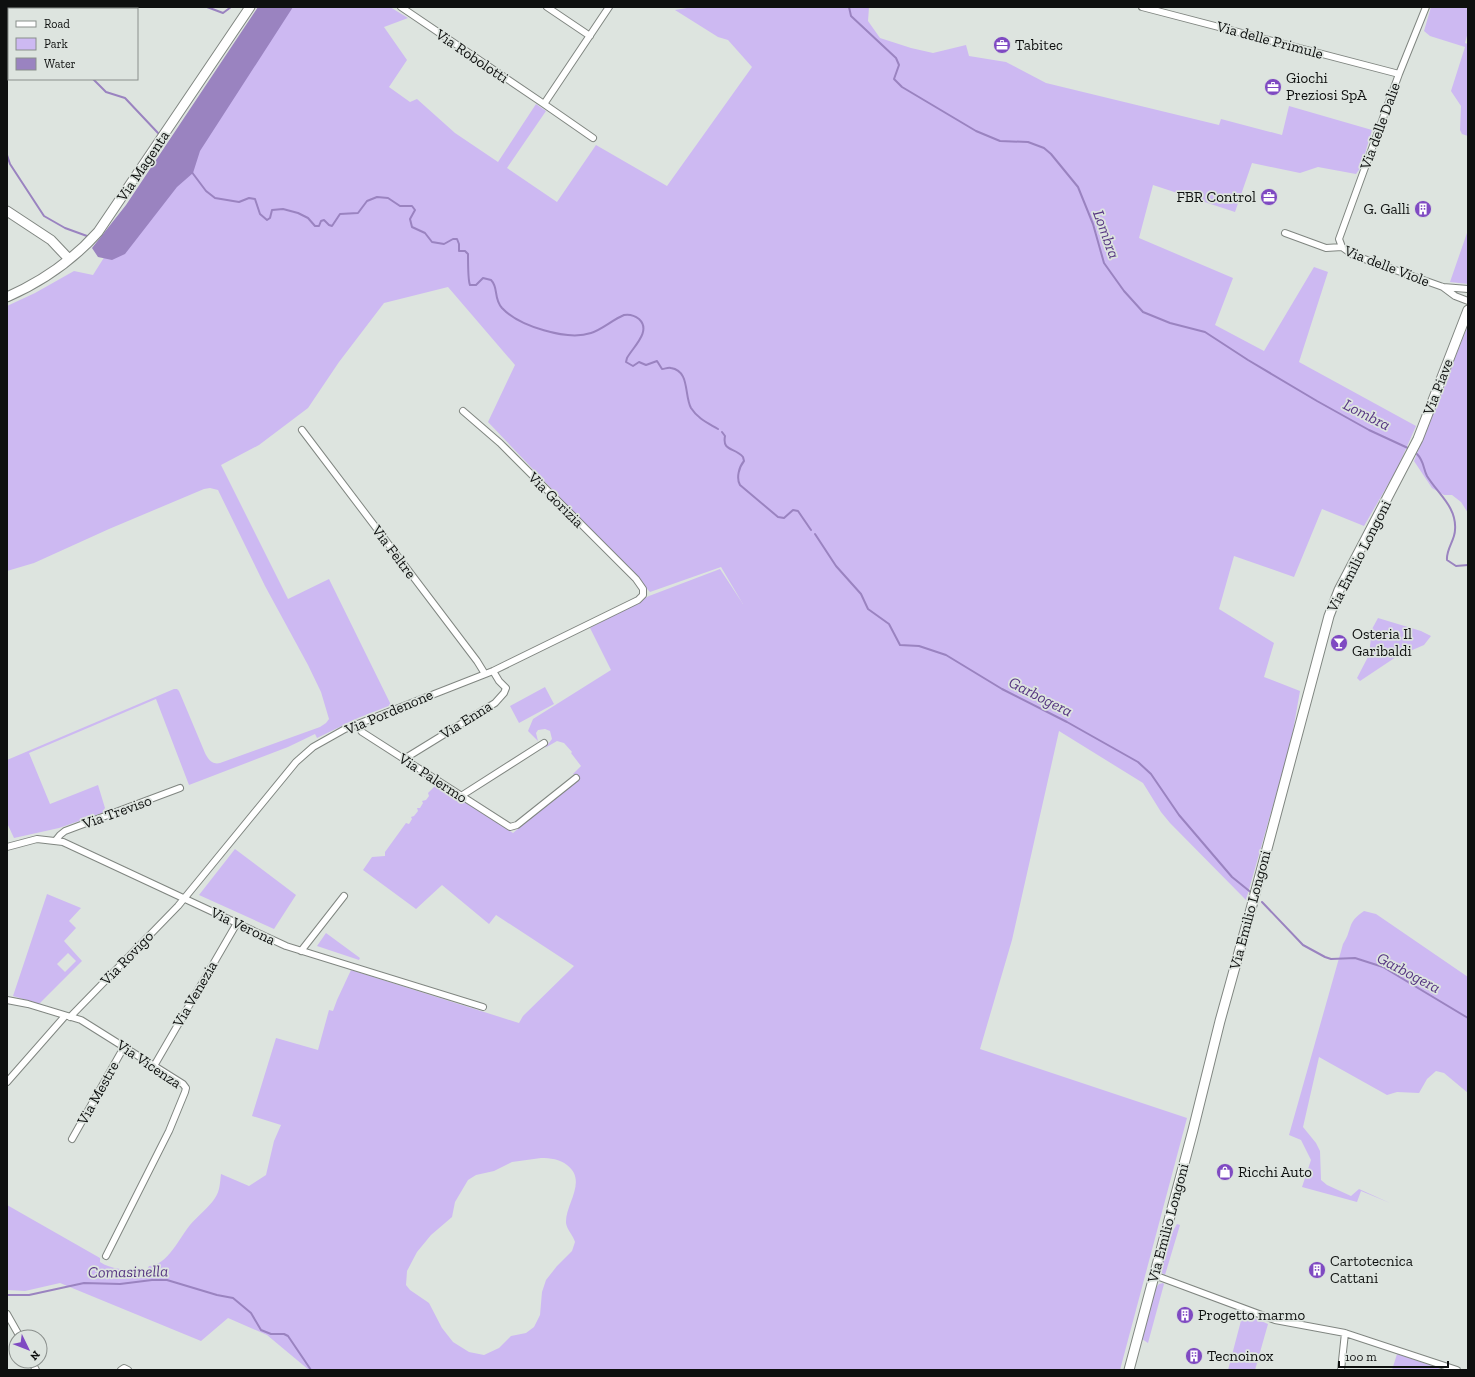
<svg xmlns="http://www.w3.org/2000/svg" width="1475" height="1377" font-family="'Zilla Slab',serif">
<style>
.green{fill:#cdb9f2;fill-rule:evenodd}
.water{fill:#9a83c0}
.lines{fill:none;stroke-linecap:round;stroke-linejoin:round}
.stream{stroke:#9a83c0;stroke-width:2}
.street-casing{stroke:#808681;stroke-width:8}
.secondary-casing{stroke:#808681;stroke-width:11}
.street{stroke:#fff;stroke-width:6}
.secondary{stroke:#fff;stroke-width:9}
.labels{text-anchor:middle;stroke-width:3.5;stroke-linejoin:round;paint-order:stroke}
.street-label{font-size:15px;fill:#0e100f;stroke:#dde4df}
.poi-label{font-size:15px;fill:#0e100f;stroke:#dde4df;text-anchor:start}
.water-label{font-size:16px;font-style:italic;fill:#573782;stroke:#dde4df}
</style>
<rect width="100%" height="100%" fill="#dde4df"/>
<path class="green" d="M 262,7 L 390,7 L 408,18 L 384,27 L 407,60 L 389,87 L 410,102 L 417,99 L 455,133 L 498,162 L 536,104 L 546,111 L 507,168 L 557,202 L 596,145 L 667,186 L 752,67 L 728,40 L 718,37 L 675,10 L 693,7 L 869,7 L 868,21 L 880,38 L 911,48 L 933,53 L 966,45 L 969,56 L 1006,62 L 1046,83 L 1219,125 L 1221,119 L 1282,135 L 1289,106 L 1372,130 L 1361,167 L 1356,174 L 1318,167 L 1300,173 L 1252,163 L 1235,212 L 1153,185 L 1139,238 L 1233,278 L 1215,325 L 1264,351 L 1314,267 L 1328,272 L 1299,362 L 1416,426 L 1397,469 L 1364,526 L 1322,509 L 1294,577 L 1234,556 L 1219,609 L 1274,643 L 1264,677 L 1300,691 L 1291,742 L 1246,900 L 1170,823 L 1161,812 L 1143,783 L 1059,731 L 1012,940 L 980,1049 L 1187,1118 L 1120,1370 L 309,1370 L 267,1335 L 228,1318 L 201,1341 L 60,1283 L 25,1291 L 7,1290 L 7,1205 L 100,1258 L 100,1262 C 113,1271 133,1270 147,1270 L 149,1266 C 167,1266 180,1237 190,1225 C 197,1217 210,1206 215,1198 C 220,1191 220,1182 221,1174 L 249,1186 L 266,1175 L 274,1141 L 281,1125 L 252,1116 L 276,1038 L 318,1050 L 329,1010 L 333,1011 L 337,1000 L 351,970 L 519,1023 L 523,1016 L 574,966 L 496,915 L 489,924 L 442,885 L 416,909 L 363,870 L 372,857 L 385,856 L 385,852 L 406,823 L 409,824 L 412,819 L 411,817 L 414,816 L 418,811 L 417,808 L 420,808 L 423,803 L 422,801 L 426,800 L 429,796 L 428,793 L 435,786 L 443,792 L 446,790 L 513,833 L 576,780 L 577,776 L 573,774 L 581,766 L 571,753 L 572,752 L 564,743 L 557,741 L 545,748 L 552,739 L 550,731 L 545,729 L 538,730 L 536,733 L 538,741 L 528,731 L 533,719 L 611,670 L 590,628 L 649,596 L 720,569 L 743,604 L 721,567 L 650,592 L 488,422 L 515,365 L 448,287 L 384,303 L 339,362 L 308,408 L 259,445 L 221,465 L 288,599 L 329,579 L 391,705 L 358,718 L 317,738 L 315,734 L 288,747 L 189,785 L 156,699 L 29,753 L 50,804 L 98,785 L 105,808 L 102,813 L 59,828 L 14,838 L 7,823 L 7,760 L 174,689 L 177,689 L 179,691 L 205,753 C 208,759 212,765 220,763 L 320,727 L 326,723 L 329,719 L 321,692 L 308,665 L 265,586 L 218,490 L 210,488 L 204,489 L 109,529 L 34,563 L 7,571 L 7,306 L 35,293 L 74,271 L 93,275 ZM 541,1158 C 550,1158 560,1159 567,1165 C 588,1181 565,1204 566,1223 C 567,1230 573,1235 575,1242 L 572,1251 L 557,1266 L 546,1280 L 542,1292 L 540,1315 L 534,1327 L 526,1333 L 511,1336 L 499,1348 L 484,1355 L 469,1352 L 453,1342 L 442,1328 L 429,1303 L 410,1290 L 406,1285 L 407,1271 L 417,1252 L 431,1235 L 452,1217 L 455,1202 L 468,1180 L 476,1175 L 494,1171 L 512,1162 Z
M 1431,7 L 1468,7 L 1468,32 L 1465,43 L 1468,44 L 1468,136 L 1462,134 L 1460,130 L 1461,106 L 1451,91 L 1465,47 L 1430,36 L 1424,31 Z
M 1468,230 L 1468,284 L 1450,282 Z
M 1468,325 L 1468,513 L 1461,502 L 1452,495 L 1444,495 L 1432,488 L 1414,461 Z
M 1378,618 L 1421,631 L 1431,636 L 1424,645 L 1396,657 L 1360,681 L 1357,678 L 1369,655 L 1372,629 Z
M 545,687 L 554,704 L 519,723 L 510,706 Z
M 235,849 L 296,895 L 274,929 L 199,895 Z
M 47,894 L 81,908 L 69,921 L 76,928 L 64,941 L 82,961 L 39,1004 L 13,996 ZM 68,953 L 76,961 L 65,972 L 57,964 Z
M 1364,911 L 1376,914 L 1468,977 L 1468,1093 L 1444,1073 L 1436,1071 L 1427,1079 L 1419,1093 L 1397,1092 L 1387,1095 L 1319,1057 L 1303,1127 L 1316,1143 L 1320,1151 L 1321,1180 L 1327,1185 L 1351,1196 L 1359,1189 L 1390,1203 L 1361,1191 L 1357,1202 L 1302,1187 L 1311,1160 L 1301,1140 L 1289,1135 L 1343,944 C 1353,929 1346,923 1364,911 Z
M 326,933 L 360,958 L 359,960 L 317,946 Z
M 1177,1224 L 1180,1225 L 1165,1275 L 1162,1273 L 1161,1268 L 1170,1236 Z
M 1163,1283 L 1164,1284 L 1148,1343 L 1142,1339 L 1155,1289 L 1159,1284 Z
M 1243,1313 L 1268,1324 L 1255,1370 L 1228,1370 Z
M 1397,1354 L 1439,1368 L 1440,1370 L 1392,1370 Z"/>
<path class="water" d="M 258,7 L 293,7 L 200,151 L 193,173 L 177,187 L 125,254 L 112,260 L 98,257 L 92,248 L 126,205 Z"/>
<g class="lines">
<path class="stream" d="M 207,7 L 223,13 L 231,7
M 849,7 L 851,16 L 896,58 L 899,65 L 894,79 L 902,87 L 976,131 L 1000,141 L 1028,142 L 1044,148 L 1051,154 L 1078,187 L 1093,224 L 1104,263 L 1124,291 L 1143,312 L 1170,323 L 1205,332 L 1248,360 L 1317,401 L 1369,430 L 1410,449
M 28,9 L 29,7
M 7,30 L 9,31
M 93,79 L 106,92 L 125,98 L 158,133
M 7,155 L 10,164 L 44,216 L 65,228 L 87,236
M 191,171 L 206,191 L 215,198 L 239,202 L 249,198 L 255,199 L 260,214 L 267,220 L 270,218 L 272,210 L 283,209 L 298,213 L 308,218 L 315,226 L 319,226 L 321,221 L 324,220 L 329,225 L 332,226 L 340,214 L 358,213 L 367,201 L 377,197 L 388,198 L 400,206 L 412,206 L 415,210 L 410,219 L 412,227 L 425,233 L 432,242 L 444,244 L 453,239 L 457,239 L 459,244 L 459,251 L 465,251 L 468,254 C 468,259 468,281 470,285 L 476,285 L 483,278 L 491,280 C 499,288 493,298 502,308 C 519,326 567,341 591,333 C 603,329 612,320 624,315 C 630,314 634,315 639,319 C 652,331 633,347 627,358 L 626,362 L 633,366 L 639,362 L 646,365 L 657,361 L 662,369 C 665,369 668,367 671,368 C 690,371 684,395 691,408 C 698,419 708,423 718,429
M 722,432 L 725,436 C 722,452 735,447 743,457 L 744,461 C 739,467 736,478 740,485 L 778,517 L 784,518 L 793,510 L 798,511 L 811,530
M 1417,454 C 1424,461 1423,468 1427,476 C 1438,494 1457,507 1455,530 C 1455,540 1446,549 1447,560 L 1456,566 L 1468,565
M 815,534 L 836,566 L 861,594 L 868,609 L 889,624 L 900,645 L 919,646 L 946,655 L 1002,689 L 1067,722 L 1138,762 L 1151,774 L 1179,815 L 1232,877 L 1253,894
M 1262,902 L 1303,945 L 1325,957 L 1331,959 L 1355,958 L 1383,967 L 1468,1018
M 7,1295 L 29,1295 L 84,1283 L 120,1284 L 152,1280 L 167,1280 L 217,1295 L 233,1298 L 251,1313 L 261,1330 L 271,1334 L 284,1334 L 288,1336 L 311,1370"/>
<g class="street-casing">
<path id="street" d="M 401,7 L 544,104 L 609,7
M 547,7 L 590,36
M 1142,7 L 1399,74
M 1426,7 L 1399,74 L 1339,239 L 1342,247 L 1353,255 L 1443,287 L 1468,289
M 544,104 L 593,138
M 1285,233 L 1326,248 L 1342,247
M 1443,287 L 1455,296 L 1468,301
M 302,430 L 477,661 L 485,674
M 356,724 L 362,732 L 510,827 L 517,825 L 576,778
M 404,759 L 495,703 L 504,693 L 506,688 L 499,681 L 493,671
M 461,796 L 544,743
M 56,840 L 60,835 L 65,831 L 180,788
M 7,847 L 37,839 L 63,842 L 286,946 L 483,1007
M 301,951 L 344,896
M 7,1000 L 28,1004 L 81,1020 L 183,1084 L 186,1088 L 185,1092 L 169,1131 L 106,1256
M 70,1017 L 178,906 L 296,762 L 313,747 L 345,729 L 493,671 L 638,600 L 643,595 L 643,589 L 636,579 L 500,443 L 463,411
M 154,1066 L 237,923
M 7,1082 L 65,1016
M 72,1139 L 124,1047
M 1154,1275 L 1275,1320 L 1345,1333 L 1457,1370
M 7,1314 L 20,1337
M 31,1361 L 36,1370
M 121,1370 L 124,1368 L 128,1370
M 1341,1370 L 1345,1333"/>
</g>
<g class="secondary-casing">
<path id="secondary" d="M 7,211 L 51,240 L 69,259
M 7,297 C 41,282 73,260 98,232 L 250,7
M 1129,1370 L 1193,1130 L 1220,1021 L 1251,909 L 1329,616 L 1339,590 L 1418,439 L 1468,310"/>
</g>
<use href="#street" class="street"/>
<use href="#secondary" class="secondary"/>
</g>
<defs>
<g id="office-disc" transform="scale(0.9)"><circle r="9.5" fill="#7f4ac2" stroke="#dde4df"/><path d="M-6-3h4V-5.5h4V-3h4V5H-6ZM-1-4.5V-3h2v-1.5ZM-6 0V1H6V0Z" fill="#fff"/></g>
<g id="building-disc" transform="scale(0.9)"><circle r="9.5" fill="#7f4ac2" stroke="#dde4df"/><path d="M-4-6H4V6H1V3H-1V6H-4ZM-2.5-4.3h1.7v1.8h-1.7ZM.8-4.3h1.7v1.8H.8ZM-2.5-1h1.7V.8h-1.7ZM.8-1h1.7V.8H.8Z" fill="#fff"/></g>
<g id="bar-disc" transform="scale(0.9)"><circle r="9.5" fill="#7f4ac2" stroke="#dde4df"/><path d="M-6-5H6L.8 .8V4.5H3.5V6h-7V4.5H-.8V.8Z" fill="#fff"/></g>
<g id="shop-disc" transform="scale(0.9)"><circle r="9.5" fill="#7f4ac2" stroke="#dde4df"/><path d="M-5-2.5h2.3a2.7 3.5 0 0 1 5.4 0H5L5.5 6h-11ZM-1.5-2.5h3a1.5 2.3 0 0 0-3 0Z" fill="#fff"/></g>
</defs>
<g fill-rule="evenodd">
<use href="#office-disc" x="1002" y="45"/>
<use href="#office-disc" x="1273" y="87"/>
<use href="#office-disc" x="1269" y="197"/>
<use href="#building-disc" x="1423" y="209"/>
<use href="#bar-disc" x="1339" y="643"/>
<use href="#shop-disc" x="1225" y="1172"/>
<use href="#building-disc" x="1317" y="1270"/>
<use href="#building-disc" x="1185" y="1315"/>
<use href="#building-disc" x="1194" y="1356"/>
</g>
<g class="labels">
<g class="street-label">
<text transform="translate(1270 40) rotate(15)" y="5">Via delle Primule</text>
<text transform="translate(472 56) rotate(34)" y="5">Via Robolotti</text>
<text transform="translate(1380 126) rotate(-70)" y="5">Via delle Dalie</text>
<text transform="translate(143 166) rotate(-56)" y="5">Via Magenta</text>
<text transform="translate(1387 266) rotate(21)" y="5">Via delle Viole</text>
<text transform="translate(1438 387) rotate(-69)" y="5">Via Piave</text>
<text transform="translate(556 500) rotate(45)" y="5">Via Gorizia</text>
<text transform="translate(394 552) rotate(53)" y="5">Via Feltre</text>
<text transform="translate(1359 556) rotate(-63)" y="5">Via Emilio Longoni</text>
<text transform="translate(389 712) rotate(-23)" y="5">Via Pordenone</text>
<text transform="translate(466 720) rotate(-32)" y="5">Via Enna</text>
<text transform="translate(433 778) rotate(33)" y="5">Via Palermo</text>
<text transform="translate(117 812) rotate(-20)" y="5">Via Treviso</text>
<text transform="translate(1250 910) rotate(-75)" y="5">Via Emilio Longoni</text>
<text transform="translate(243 926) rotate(25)" y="5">Via Verona</text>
<text transform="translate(127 958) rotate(-46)" y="5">Via Rovigo</text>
<text transform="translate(195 994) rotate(-60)" y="5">Via Venezia</text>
<text transform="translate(149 1064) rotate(34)" y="5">Via Vicenza</text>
<text transform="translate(98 1093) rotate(-61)" y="5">Via Mestre</text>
<text transform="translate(1168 1223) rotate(-75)" y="5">Via Emilio Longoni</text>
</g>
<g class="poi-label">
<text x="1015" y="50">Tabitec</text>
<text x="1286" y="83">Giochi<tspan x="1286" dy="17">Preziosi SpA</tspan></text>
<text x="1256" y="202" text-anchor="end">FBR Control</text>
<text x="1410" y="214" text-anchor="end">G. Galli</text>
<text x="1352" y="639">Osteria Il<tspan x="1352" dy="17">Garibaldi</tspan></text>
<text x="1238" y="1177">Ricchi Auto</text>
<text x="1330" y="1266">Cartotecnica<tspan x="1330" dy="17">Cattani</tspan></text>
<text x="1198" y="1320">Progetto marmo</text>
<text x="1207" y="1361">Tecnoinox</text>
</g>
<g class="water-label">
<text transform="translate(1107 234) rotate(70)" y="6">Lombra</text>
<text transform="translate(1367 414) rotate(27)" y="6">Lombra</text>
<text transform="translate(1041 696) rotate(27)" y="6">Garbogera</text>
<text transform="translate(1409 972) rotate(28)" y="6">Garbogera</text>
<text transform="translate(128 1271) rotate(-1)" y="6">Comasinella</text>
</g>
</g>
<rect width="1475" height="1377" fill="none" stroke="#0e100f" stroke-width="16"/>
<rect x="8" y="8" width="130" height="72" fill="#dde4df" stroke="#8a8f8c"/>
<rect x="16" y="21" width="20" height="6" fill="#ffffff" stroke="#8a8f8c"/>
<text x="44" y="28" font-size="12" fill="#0e100f">Road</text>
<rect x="16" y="38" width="20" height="12" fill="#cdb9f2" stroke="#8a8f8c"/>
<text x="44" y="48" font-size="12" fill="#0e100f">Park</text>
<rect x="16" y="58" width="20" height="12" fill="#9a83c0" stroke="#8a8f8c"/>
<text x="44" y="68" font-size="12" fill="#0e100f">Water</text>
<g transform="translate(28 1349) rotate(133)"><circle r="19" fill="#dde4df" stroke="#8a8f8c"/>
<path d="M0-3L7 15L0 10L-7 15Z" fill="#7f4ac2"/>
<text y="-6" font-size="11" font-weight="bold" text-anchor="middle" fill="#0e100f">N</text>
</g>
<path d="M1339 1361v6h109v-6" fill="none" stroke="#0e100f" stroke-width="2"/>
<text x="1345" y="1361" font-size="12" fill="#0e100f" stroke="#dde4df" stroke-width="3" paint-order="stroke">100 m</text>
</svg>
